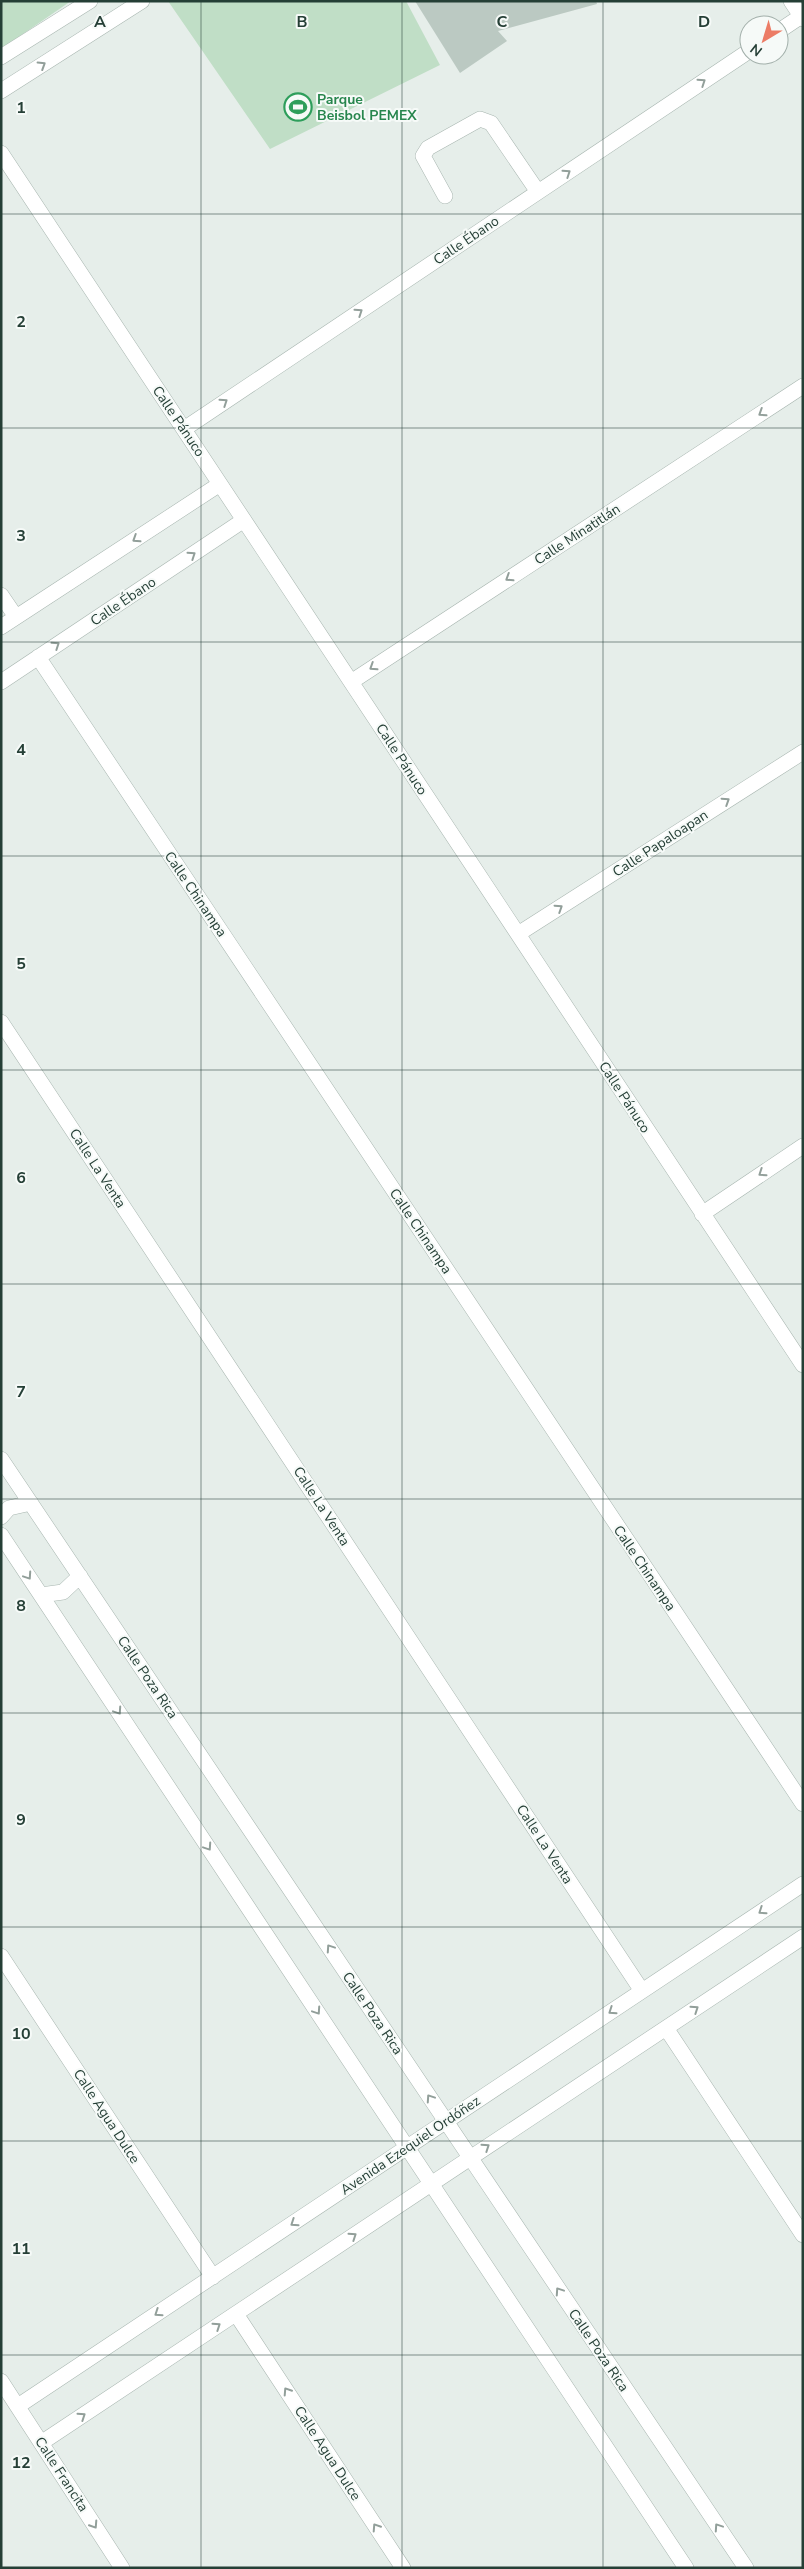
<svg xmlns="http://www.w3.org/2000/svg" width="804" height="2569" font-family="'Nunito Sans',sans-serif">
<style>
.green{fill:#c0dec6}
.building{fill:#bbc9c2}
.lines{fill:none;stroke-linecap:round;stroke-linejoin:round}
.minor-casing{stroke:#a8b6b0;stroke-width:16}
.minor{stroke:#fff;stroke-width:15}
.oneway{stroke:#929f9a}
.grid{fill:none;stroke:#253f36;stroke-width:1;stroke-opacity:0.55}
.labels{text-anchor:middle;stroke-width:4;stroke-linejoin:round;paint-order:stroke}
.leisure-label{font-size:14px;font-weight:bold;fill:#27864d;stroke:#f6faf8;text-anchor:start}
.street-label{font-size:14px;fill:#253f36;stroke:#f6faf8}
.grid-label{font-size:16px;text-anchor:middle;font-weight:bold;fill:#253f36;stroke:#f6faf8;stroke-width:4;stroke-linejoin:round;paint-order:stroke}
</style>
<rect width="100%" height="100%" fill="#e6eeea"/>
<path class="green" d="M 1,1 L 71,1 L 1,49 Z
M 168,1 L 406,1 L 440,65 L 270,149 Z"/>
<path class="building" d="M 415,1 L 596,1 L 597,4 L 498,31 L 507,41 L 460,73 Z"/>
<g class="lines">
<g class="minor-casing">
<path id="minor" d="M 791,1 L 803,19
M 779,31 L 803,15
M 1,57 L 90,1
M 1,91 L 142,1
M 1,153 L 803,1365
M 445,196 L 423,156 L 428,148 L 480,119 L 491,123 L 538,192
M 184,429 L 749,51
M 1,595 L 16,617
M 1,627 L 220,484
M 38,657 L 803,1804
M 1,682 L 244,520
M 351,682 L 803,386
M 518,934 L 803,752
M 1,1022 L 642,1991
M 702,1214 L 803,1146
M 1,1459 L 746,2568
M 1,1517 L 9,1508 L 31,1503
M 1,1535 L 686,2568
M 41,1595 L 63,1592 L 80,1576
M 1,1956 L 213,2277
M 666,2028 L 803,2235
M 236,2314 L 403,2568
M 1,2381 L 122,2568
M 18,2406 L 803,1884
M 41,2443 L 803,1937"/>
</g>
<use href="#minor" class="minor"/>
</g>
<defs><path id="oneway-chevron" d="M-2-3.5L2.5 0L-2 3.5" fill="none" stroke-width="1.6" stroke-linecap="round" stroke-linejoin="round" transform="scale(1.25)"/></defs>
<g class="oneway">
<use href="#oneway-chevron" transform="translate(42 65) rotate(-32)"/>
<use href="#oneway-chevron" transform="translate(702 82) rotate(-34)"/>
<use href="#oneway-chevron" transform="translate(567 173) rotate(-34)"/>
<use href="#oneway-chevron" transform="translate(359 312) rotate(-34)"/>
<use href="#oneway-chevron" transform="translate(224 402) rotate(-34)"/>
<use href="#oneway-chevron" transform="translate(762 413) rotate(147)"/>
<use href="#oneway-chevron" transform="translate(136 539) rotate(147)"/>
<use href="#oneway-chevron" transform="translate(192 555) rotate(-34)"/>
<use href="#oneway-chevron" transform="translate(509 578) rotate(147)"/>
<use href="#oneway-chevron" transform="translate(56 645) rotate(-34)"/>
<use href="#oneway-chevron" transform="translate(373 667) rotate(147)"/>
<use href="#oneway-chevron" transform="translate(726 801) rotate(-33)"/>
<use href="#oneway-chevron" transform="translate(559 908) rotate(-33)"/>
<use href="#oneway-chevron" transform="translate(762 1173) rotate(146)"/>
<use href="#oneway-chevron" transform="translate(28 1576) rotate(56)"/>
<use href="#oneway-chevron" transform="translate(118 1711) rotate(56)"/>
<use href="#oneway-chevron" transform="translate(208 1847) rotate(56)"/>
<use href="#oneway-chevron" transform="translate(762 1911) rotate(146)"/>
<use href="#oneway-chevron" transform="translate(330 1948) rotate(-124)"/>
<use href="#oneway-chevron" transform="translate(695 2009) rotate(-34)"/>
<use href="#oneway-chevron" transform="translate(317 2011) rotate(56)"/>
<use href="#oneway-chevron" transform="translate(612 2011) rotate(146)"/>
<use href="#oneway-chevron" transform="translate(430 2098) rotate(-124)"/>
<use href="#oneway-chevron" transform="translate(486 2147) rotate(-34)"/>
<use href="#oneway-chevron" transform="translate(294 2223) rotate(146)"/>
<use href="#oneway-chevron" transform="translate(353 2236) rotate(-34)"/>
<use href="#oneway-chevron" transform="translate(559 2291) rotate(-124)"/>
<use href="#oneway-chevron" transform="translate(158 2313) rotate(146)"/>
<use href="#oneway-chevron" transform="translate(217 2326) rotate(-34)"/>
<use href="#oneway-chevron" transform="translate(287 2391) rotate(-123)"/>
<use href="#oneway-chevron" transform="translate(82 2416) rotate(-34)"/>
<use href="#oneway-chevron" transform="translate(94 2525) rotate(57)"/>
<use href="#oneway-chevron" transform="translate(376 2527) rotate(-123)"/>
<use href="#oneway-chevron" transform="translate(718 2527) rotate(-124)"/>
</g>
<path class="grid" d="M 201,1 L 201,2568M 402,1 L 402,2568M 603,1 L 603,2568M 1,214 L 803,214M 1,428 L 803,428M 1,642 L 803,642M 1,856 L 803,856M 1,1070 L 803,1070M 1,1284 L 803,1284M 1,1499 L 803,1499M 1,1713 L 803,1713M 1,1927 L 803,1927M 1,2141 L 803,2141M 1,2355 L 803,2355"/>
<defs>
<g id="stadium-ring" transform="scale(1.4375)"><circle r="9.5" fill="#f6faf8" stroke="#2e9e5b" stroke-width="1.5"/><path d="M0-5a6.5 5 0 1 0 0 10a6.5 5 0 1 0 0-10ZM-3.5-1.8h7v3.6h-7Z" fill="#2e9e5b"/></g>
</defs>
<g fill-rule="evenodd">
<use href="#stadium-ring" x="298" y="107"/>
</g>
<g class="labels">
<g class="leisure-label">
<text x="317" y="104">Parque<tspan x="317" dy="16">Beisbol PEMEX</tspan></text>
</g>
<g class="street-label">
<text transform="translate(466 240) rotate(-34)" y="5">Calle Ébano</text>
<text transform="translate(179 421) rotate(56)" y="5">Calle Pánuco</text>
<text transform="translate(577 534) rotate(-33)" y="5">Calle Minatitlán</text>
<text transform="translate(123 601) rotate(-34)" y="5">Calle Ébano</text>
<text transform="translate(402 759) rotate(57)" y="5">Calle Pánuco</text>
<text transform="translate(660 843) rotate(-33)" y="5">Calle Papaloapan</text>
<text transform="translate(196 894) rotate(56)" y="5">Calle Chinampa</text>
<text transform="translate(625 1097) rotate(57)" y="5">Calle Pánuco</text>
<text transform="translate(98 1168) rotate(57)" y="5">Calle La Venta</text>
<text transform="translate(421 1231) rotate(56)" y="5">Calle Chinampa</text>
<text transform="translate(322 1506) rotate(57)" y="5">Calle La Venta</text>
<text transform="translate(645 1568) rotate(56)" y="5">Calle Chinampa</text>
<text transform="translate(148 1677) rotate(56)" y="5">Calle Poza Rica</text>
<text transform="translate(545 1844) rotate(57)" y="5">Calle La Venta</text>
<text transform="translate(373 2013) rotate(56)" y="5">Calle Poza Rica</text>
<text transform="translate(107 2116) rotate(57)" y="5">Calle Agua Dulce</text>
<text transform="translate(410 2145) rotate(-34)" y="5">Avenida Ezequiel Ordóñez</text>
<text transform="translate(599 2350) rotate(56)" y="5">Calle Poza Rica</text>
<text transform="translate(328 2453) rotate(57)" y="5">Calle Agua Dulce</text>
<text transform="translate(62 2474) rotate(57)" y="5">Calle Francita</text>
</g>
</g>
<g class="grid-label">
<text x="100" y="27">A</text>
<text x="302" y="27">B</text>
<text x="502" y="27">C</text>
<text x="704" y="27">D</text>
<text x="21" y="113">1</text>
<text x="21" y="327">2</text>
<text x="21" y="541">3</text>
<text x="21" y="755">4</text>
<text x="21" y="969">5</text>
<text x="21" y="1183">6</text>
<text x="21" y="1397">7</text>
<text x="21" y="1611">8</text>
<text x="21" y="1825">9</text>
<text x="21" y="2039">10</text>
<text x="21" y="2254">11</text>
<text x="21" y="2468">12</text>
</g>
<rect width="804" height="2569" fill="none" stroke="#253f36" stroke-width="5"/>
<g transform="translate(764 40) rotate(218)"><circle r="24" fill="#f6faf8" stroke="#a2afaa"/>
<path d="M0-4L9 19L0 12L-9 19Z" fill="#ec7c66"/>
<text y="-8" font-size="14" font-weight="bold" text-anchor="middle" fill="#253f36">N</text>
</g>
</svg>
